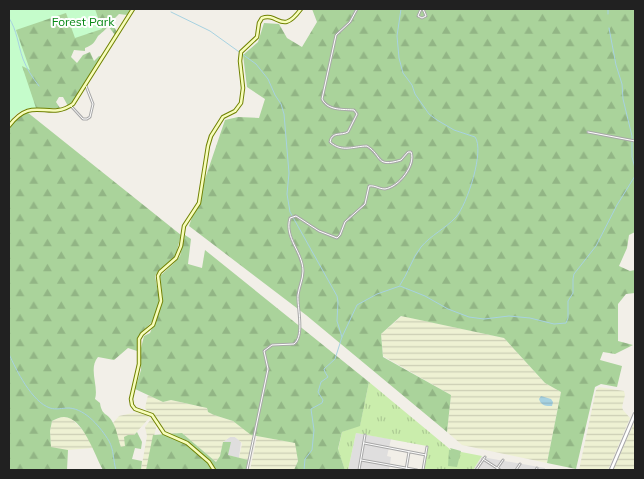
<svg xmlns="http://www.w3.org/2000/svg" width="644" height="479" font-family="Mulish,sans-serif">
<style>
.residential{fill:#dfdede}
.farmland{fill:url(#farmland-rules)}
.grass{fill:url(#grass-tufts)}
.forest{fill:url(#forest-firs)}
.park{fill:#c5fccb}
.water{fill:url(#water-rules)}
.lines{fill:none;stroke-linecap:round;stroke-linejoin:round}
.stream{stroke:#a7d2e1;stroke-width:1}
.minor-casing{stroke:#a8a8a8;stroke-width:3}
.tertiary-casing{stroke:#a8a8a8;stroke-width:4.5}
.secondary-casing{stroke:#6f8100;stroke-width:4.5}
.minor{stroke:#fff;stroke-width:1}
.tertiary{stroke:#fff;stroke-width:2.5}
.secondary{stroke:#f7fdbb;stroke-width:2.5}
.labels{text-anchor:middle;stroke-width:4;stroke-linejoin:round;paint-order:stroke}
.park-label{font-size:12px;fill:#078815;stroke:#fff}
</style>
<defs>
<pattern id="farmland-rules" width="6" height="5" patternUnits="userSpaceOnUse" patternTransform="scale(1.25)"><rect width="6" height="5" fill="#eef1d3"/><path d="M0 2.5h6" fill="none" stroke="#ccceb5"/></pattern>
<pattern id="grass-tufts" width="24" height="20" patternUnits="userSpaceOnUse" patternTransform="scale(1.25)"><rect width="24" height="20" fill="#caedac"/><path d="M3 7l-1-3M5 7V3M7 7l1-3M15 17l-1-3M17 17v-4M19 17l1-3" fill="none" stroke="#adcb94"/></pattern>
<pattern id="forest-firs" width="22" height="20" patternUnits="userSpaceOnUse" patternTransform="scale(1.25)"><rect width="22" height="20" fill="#aad39b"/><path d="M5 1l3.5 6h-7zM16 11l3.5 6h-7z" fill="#92b585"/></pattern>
<pattern id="water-rules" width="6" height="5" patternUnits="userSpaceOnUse" patternTransform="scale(1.25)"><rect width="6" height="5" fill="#a7d2e1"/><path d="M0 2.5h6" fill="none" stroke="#8fb4c1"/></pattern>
</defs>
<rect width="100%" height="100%" fill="#f2efe8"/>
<path class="residential" d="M 356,433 L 391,439 L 387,456 L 391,457 L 389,470 L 348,470 Z
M 230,437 L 235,437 L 241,442 L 239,458 L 228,455 L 223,442 Z
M 482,457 L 545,468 L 545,470 L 473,470 Z"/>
<path class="farmland" d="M 402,316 L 504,338 L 545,383 L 561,392 L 547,463 L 462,445 L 447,432 L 451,395 L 383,356 L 381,334 Z
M 599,387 L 624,391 L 625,395 L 622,407 L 623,410 L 630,418 L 608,470 L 579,470 L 596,390 Z
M 148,395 L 163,402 L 171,400 L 207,408 L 208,412 L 214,415 L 233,421 L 253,435 L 248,460 L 239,458 L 242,444 L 241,442 L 235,437 L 230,437 L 223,442 L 220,456 L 216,462 L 182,433 L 169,434 L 145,408 Z
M 137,412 L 151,416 L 134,435 L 128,435 L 125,447 L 121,447 L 117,437 L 113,423 L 119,416 Z
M 62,417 L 71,418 L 88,436 L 93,448 L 68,450 L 51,448 L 50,431 L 52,421 Z
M 151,419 L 153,419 L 156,428 L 146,470 L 141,470 L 147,436 L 145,427 Z
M 635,422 L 635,470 L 613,470 L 634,423 Z
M 257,436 L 296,443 L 298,461 L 294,470 L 250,470 Z"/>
<path class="grass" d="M 369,382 L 451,450 L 482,456 L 473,470 L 423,470 L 427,446 L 356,433 L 348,470 L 345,470 L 338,450 L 342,432 L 360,425 Z"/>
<path class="forest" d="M 9,9 L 130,9 L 130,10 L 127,15 L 119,14 L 114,19 L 113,25 L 117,32 L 115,35 L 108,26 C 105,31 101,33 98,36 C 93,44 94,44 85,48 L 85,51 L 74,50 L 71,57 L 77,63 L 83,55 L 90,52 L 94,61 L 99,56 L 102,57 L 75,100 L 68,106 L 63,97 L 59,97 L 56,102 L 60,108 L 30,108 Z
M 312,9 L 635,9 L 635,232 L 629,235 L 627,248 L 619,266 L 630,271 L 635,270 L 635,293 L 626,294 L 618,304 L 618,341 L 633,345 L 615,354 L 603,352 L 600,360 L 622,366 L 617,387 L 601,384 L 595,387 L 576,469 L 547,463 L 561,392 L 545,383 L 504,338 L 401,316 L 381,334 L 383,357 L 451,395 L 447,432 L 306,315 L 189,226 L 225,120 L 238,117 L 259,118 L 265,99 L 247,87 L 243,55 L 258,42 L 264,23 L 279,24 L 287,38 L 302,47 L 317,22 Z
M 27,112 L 181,235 L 175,258 L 159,270 L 155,276 L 160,302 L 153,321 L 139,335 L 137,351 L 128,348 L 114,360 L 98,357 C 88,369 99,386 95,399 L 100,403 C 102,417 108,412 113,423 C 117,430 118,439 121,447 L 125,446 L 124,437 L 128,435 L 134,435 L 137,432 L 142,442 L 141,449 L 135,448 L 132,459 L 142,461 L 141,470 L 103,470 C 95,456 83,417 64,417 C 60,417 56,419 52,421 L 50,431 L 51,447 L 68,450 L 67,470 L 9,470 L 9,128 L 19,116 Z
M 185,235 L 191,239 L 188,264 L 202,268 L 205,250 L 369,382 L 360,426 L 342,432 L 338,449 L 345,470 L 294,470 L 298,461 L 295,443 L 251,435 L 233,421 L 214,415 L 208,412 L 207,408 L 171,400 L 163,402 L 135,389 L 141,370 L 141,348 L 144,336 L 150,333 L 163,301 L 160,276 L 173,264 L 180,256 Z
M 182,433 L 216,462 L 220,456 L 223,442 L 231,442 L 228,455 L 248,460 L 246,470 L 146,470 L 153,435 Z
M 450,448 L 461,451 L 457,467 L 448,466 L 449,450 L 451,450 Z"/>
<path class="park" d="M 9,9 L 95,9 L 102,29 L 75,38 L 66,13 L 16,30 L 30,70 L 22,66 L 36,108 C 23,108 17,112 9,122 Z"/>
<path class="water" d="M 541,396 L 551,399 L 553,402 L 552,406 C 546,406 541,406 539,399 Z"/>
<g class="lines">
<path class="stream" d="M 171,12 L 210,31 L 256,64 L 268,79 L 275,95 L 281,104 L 284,114 L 289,173 L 287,194 L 290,212 L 337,296 L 338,302 L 337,321 L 342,337
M 608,14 L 608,9
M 9,18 C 17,30 18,45 23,59 C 27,69 32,77 39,86
M 609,28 L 616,65 L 622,84 L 623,99 L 632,136 L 632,157 L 635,168
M 400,285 C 408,274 412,258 421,247 C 431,235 445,229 456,217 C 467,205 485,150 475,137 L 454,130 L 437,120 L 429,114 L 415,94 L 412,85 L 403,73 L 399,58 L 397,36 L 401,9
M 9,354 C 16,370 32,402 50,408 C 56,410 62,408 69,408 C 86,409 101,428 109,441 C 114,450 113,460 116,470
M 304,470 L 305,459 L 312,450 L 314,430 L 311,409 L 322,403 L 323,400 L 318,392 L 321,382 L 328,377 L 325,372 L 324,369 L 335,359 L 342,337 L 357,305 L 377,294 L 400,286 L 425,296 L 448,309 L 469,317 L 484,319 L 509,316 L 530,318 L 554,324 L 566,323 L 568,318 L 568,301 L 573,293 L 573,279 L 574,274 L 596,246 L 617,205 L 635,176"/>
<g class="minor-casing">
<path id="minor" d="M 421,9 L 418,16 L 422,18 L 426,16 L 423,9
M 71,106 L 83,119 L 87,119 L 90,117 L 93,104 L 86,86
M 588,132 L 635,141
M 364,443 L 426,455
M 483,459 L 500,470
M 361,460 L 417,470
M 247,470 L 268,369 L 264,351 L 272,345 L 294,344 C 305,336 297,307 298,295 C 299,287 303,279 303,271 C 303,252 284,238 290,218 L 296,216 L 319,231 L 337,238 L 340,235 L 345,222 L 365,204 L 369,186 C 375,185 379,189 385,189 C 399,187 416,165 411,152 L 408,152 L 401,160 C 375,168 383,156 367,146 C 354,146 342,153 330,142 C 332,131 341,136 348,132 L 357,114 L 354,110 C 343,109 328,111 322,99 L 336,35 L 350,22 L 357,9
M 359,470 L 365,435
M 406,470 L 409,452
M 423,470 L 427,447
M 476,470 L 485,457
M 496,470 L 503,460
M 516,470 L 520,464
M 536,470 L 537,468"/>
</g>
<g class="tertiary-casing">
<path id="tertiary" d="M 611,470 L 635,414"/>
</g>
<g class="secondary-casing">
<path id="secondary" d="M 9,126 C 33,94 48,122 73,104 L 133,9
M 214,470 L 209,462 L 187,443 L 164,433 L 152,415 L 135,409 L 132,405 L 131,399 L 139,364 L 139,339 L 142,334 L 153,325 L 161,301 L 158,276 L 160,272 L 176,258 L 181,246 L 184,226 L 199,203 L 208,146 L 211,136 L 223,117 L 235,111 L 241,103 L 243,88 L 240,61 L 241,52 L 257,37 L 259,23 L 262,18 C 279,12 281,36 301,9"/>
</g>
<use href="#minor" class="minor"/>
<use href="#tertiary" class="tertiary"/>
<use href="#secondary" class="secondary"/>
</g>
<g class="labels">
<g class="park-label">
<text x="83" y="26">Forest Park</text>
</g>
</g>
<rect width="644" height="479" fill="none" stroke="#212121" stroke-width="20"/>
</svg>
